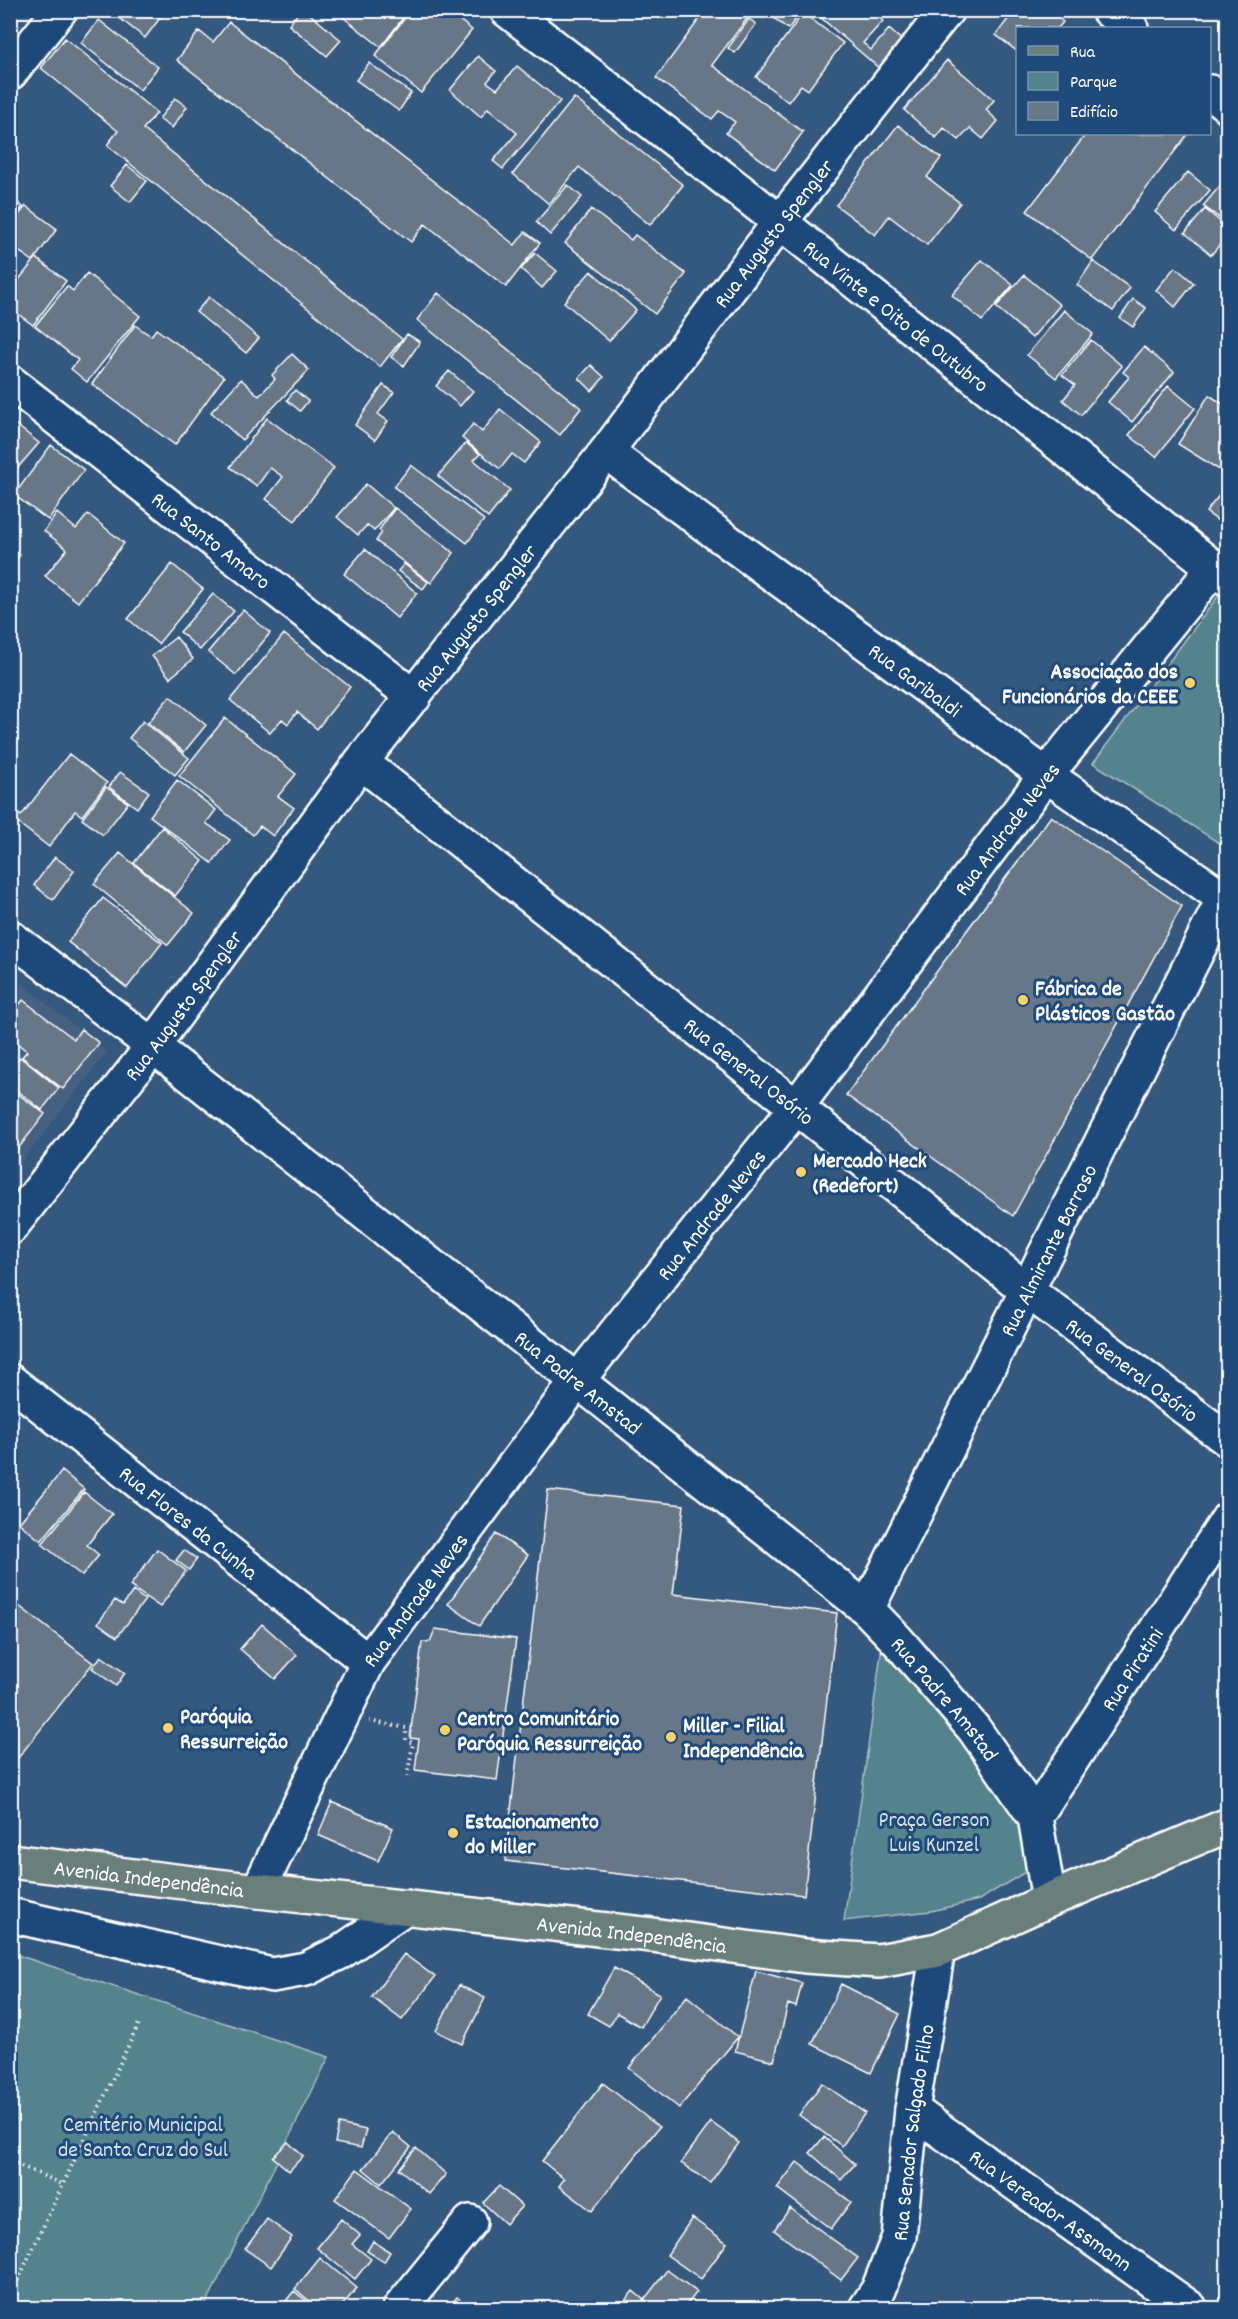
<svg xmlns="http://www.w3.org/2000/svg" width="1238" height="2319" font-family="Dekko,sans-serif">
<style>
.built{fill:#446181}
.green{fill:#54838d;stroke:#aac1c6;stroke-width:1.5}
.building{fill:#687787;stroke:#fff;stroke-width:1.5}
.lines{fill:none;stroke-linecap:round;stroke-linejoin:round}
.minor-casing{stroke:#fff;stroke-width:38}
.major-casing{stroke:#fff;stroke-width:38}
.path{stroke:#fff;stroke-width:4;stroke-dasharray:1.5 4.5;stroke-linecap:butt}
.minor{stroke:#1f4a7a;stroke-width:33}
.major{stroke:#6b7f7c;stroke-width:33}
.poi-dot{fill:#ffd166;stroke:#1f4a7a;stroke-width:2}
.labels{text-anchor:middle;stroke-width:6;stroke-linejoin:round;paint-order:stroke}
.street-label{font-size:22px;fill:#fff;stroke:#1f4a7a}
.poi-label{font-size:22px;font-weight:bold;fill:#fff;stroke:#1f4a7a;text-anchor:start}
.park-label{font-size:22px;fill:#d4e0e2;stroke:#1f4a7a}
</style>
<rect width="100%" height="100%" fill="#35587e"/>
<filter id="ink" filterUnits="userSpaceOnUse"><feTurbulence type="fractalNoise" baseFrequency=".0167" numOctaves="2"/><feDisplacementMap in="SourceGraphic" scale="12" xChannelSelector="R" yChannelSelector="G"/><feConvolveMatrix kernelMatrix="1 2 1 2 8 2 1 2 1" color-interpolation-filters="sRGB"/></filter>
<g filter="url(#ink)">
<path class="built" d="M 11,975 L 107,1052 L 11,1176 Z"/>
<path class="green" d="M 1219,595 L 1228,602 L 1228,828 L 1219,843 L 1093,763 Z
M 882,1646 L 958,1727 L 1004,1799 L 1025,1837 L 1027,1871 L 979,1900 L 931,1911 L 844,1921 Z
M 11,1953 L 329,2057 L 204,2308 L 11,2308 Z"/>
<path class="building" d="M 109,10 L 166,10 L 145,38 Z
M 300,10 L 305,10 L 341,40 L 327,56 L 289,25 Z
M 334,10 L 409,10 L 381,47 Z
M 411,10 L 447,10 L 472,30 L 421,93 L 375,56 Z
M 706,10 L 741,10 L 749,16 L 712,65 L 803,132 L 775,170 L 726,133 L 735,122 L 719,111 L 712,119 L 656,78 Z
M 772,10 L 803,10 L 788,29 L 769,14 Z
M 812,10 L 871,10 L 883,21 L 863,43 L 871,50 L 889,29 L 905,43 L 881,70 Z
M 1015,10 L 1050,10 L 1063,22 L 1058,28 L 1018,28 L 1018,52 L 996,35 Z
M 803,13 L 843,43 L 808,90 L 801,85 L 788,102 L 756,77 Z
M 749,19 L 756,24 L 735,53 L 728,48 Z
M 99,20 L 158,67 L 140,90 L 81,43 Z
M 229,22 L 515,245 L 525,232 L 540,243 L 506,287 L 425,224 L 411,242 L 177,60 L 199,31 L 213,42 Z
M 65,38 L 157,113 L 143,129 L 402,339 L 380,367 L 107,145 L 118,131 L 41,68 Z
M 478,56 L 496,71 L 487,82 L 497,89 L 517,66 L 560,101 L 503,169 L 493,161 L 517,133 L 488,108 L 481,117 L 450,90 Z
M 947,60 L 994,100 L 986,110 L 998,121 L 983,139 L 970,128 L 959,140 L 944,128 L 936,138 L 904,110 Z
M 369,63 L 411,93 L 399,111 L 356,80 Z
M 175,98 L 187,107 L 172,128 L 159,119 Z
M 574,98 L 683,185 L 650,225 L 579,167 L 549,204 L 513,174 Z
M 898,125 L 941,158 L 927,177 L 960,203 L 927,245 L 889,216 L 875,235 L 836,205 Z
M 1086,134 L 1188,134 L 1092,260 L 1027,211 Z
M 127,165 L 147,181 L 130,202 L 110,186 Z
M 1188,172 L 1210,190 L 1176,230 L 1155,212 Z
M 1228,176 L 1228,224 L 1203,206 Z
M 568,185 L 582,197 L 550,235 L 536,222 Z
M 10,196 L 23,207 L 10,222 Z
M 26,206 L 57,229 L 33,261 L 10,245 L 10,226 Z
M 591,209 L 631,240 L 635,235 L 686,274 L 655,314 L 565,243 Z
M 1205,209 L 1228,228 L 1228,235 L 1211,255 L 1185,233 Z
M 535,253 L 557,271 L 542,288 L 521,269 Z
M 36,258 L 66,281 L 33,325 L 10,308 L 10,291 Z
M 982,260 L 1013,285 L 982,321 L 952,295 Z
M 1093,261 L 1130,288 L 1113,311 L 1077,285 Z
M 1175,267 L 1194,283 L 1175,307 L 1156,290 Z
M 591,271 L 636,310 L 609,341 L 564,302 Z
M 87,273 L 140,316 L 87,382 L 71,369 L 78,360 L 35,326 L 67,286 L 73,291 Z
M 1024,275 L 1060,305 L 1032,338 L 996,307 Z
M 438,293 L 581,408 L 560,435 L 417,320 Z
M 209,297 L 259,338 L 246,353 L 196,312 Z
M 1133,299 L 1146,308 L 1133,327 L 1120,318 Z
M 1064,310 L 1093,334 L 1056,378 L 1027,355 Z
M 135,325 L 151,336 L 156,329 L 224,377 L 175,445 L 92,384 Z
M 407,334 L 420,342 L 404,366 L 391,357 Z
M 1091,340 L 1122,366 L 1081,415 L 1063,400 L 1075,385 L 1062,375 Z
M 1144,347 L 1174,372 L 1132,422 L 1108,402 L 1129,377 L 1123,372 Z
M 292,354 L 309,370 L 242,440 L 211,412 L 241,379 L 259,396 L 275,379 L 272,375 Z
M 591,365 L 604,377 L 592,391 L 579,378 Z
M 449,371 L 473,391 L 460,406 L 436,386 Z
M 383,385 L 394,392 L 378,414 L 388,421 L 375,440 L 355,425 Z
M 1168,386 L 1195,408 L 1156,457 L 1129,435 Z
M 295,390 L 308,401 L 300,411 L 287,400 Z
M 1209,395 L 1226,406 L 1228,403 L 1228,461 L 1221,471 L 1178,444 Z
M 500,409 L 541,442 L 524,463 L 512,454 L 500,469 L 462,438 L 473,424 L 482,432 Z
M 267,418 L 334,468 L 295,521 L 266,499 L 283,477 L 270,468 L 257,486 L 230,467 Z
M 10,420 L 39,443 L 15,471 L 10,467 Z
M 466,443 L 480,454 L 474,460 L 510,490 L 488,518 L 438,476 Z
M 51,445 L 84,470 L 48,520 L 14,495 Z
M 411,465 L 484,520 L 467,543 L 394,487 Z
M 366,484 L 394,508 L 374,531 L 367,525 L 358,535 L 337,517 Z
M 1228,484 L 1228,528 L 1206,512 Z
M 395,508 L 454,553 L 431,583 L 376,541 L 382,532 L 379,530 Z
M 57,513 L 76,529 L 88,514 L 124,543 L 78,602 L 45,576 L 67,549 L 44,531 Z
M 10,548 L 20,555 L 10,568 Z
M 365,549 L 417,593 L 397,618 L 344,574 Z
M 172,564 L 203,589 L 158,644 L 128,619 Z
M 404,564 L 428,582 L 423,589 L 398,571 Z
M 213,594 L 234,611 L 200,650 L 180,632 Z
M 243,610 L 270,633 L 236,675 L 208,652 Z
M 284,634 L 350,687 L 317,729 L 297,712 L 288,724 L 282,719 L 270,733 L 230,700 Z
M 176,637 L 193,659 L 170,678 L 152,656 Z
M 170,696 L 206,725 L 184,752 L 148,723 Z
M 225,718 L 296,774 L 278,796 L 294,808 L 273,836 L 260,826 L 253,835 L 179,776 Z
M 143,721 L 189,758 L 175,775 L 129,738 Z
M 69,754 L 107,783 L 82,816 L 75,811 L 49,847 L 18,823 L 10,833 L 10,808 L 21,816 Z
M 120,772 L 149,792 L 137,808 L 109,787 Z
M 177,780 L 216,810 L 206,823 L 230,840 L 212,863 L 150,816 Z
M 106,787 L 128,803 L 103,835 L 82,819 Z
M 1051,816 L 1182,906 L 1013,1216 L 846,1095 Z
M 162,827 L 203,861 L 175,896 L 134,863 Z
M 120,853 L 194,913 L 168,945 L 94,884 Z
M 55,857 L 74,871 L 53,900 L 34,885 Z
M 103,898 L 162,943 L 127,988 L 68,942 Z
M 23,1000 L 74,1039 L 81,1029 L 99,1043 L 63,1089 L 22,1057 L 27,1051 L 10,1038 L 10,1016 Z
M 20,1057 L 59,1088 L 42,1110 L 10,1085 L 10,1069 Z
M 10,1088 L 45,1114 L 10,1159 Z
M 62,1471 L 84,1489 L 41,1541 L 19,1523 Z
M 548,1490 L 684,1505 L 673,1594 L 837,1613 L 804,1895 L 505,1861 Z
M 84,1492 L 112,1514 L 87,1545 L 99,1555 L 82,1576 L 42,1544 Z
M 496,1534 L 528,1555 L 479,1626 L 448,1604 Z
M 157,1549 L 186,1571 L 160,1607 L 130,1586 Z
M 184,1550 L 197,1559 L 189,1570 L 176,1560 Z
M 133,1591 L 145,1600 L 117,1637 L 98,1623 L 115,1600 L 123,1605 Z
M 10,1599 L 93,1663 L 18,1758 L 10,1752 Z
M 262,1624 L 297,1655 L 275,1679 L 240,1649 Z
M 435,1629 L 516,1639 L 497,1780 L 415,1770 L 419,1739 L 410,1738 L 422,1642 L 430,1642 Z
M 101,1656 L 125,1673 L 116,1686 L 92,1668 Z
M 332,1802 L 393,1828 L 378,1861 L 318,1835 Z
M 404,1954 L 435,1977 L 402,2020 L 372,1997 Z
M 614,1968 L 660,1994 L 641,2027 L 617,2013 L 609,2026 L 588,2014 Z
M 756,1971 L 802,1983 L 796,2007 L 788,2004 L 774,2061 L 735,2051 Z
M 841,1984 L 900,2014 L 871,2073 L 812,2044 Z
M 459,1985 L 485,1998 L 462,2044 L 436,2031 Z
M 687,1996 L 738,2037 L 679,2108 L 629,2068 Z
M 603,2083 L 659,2127 L 592,2211 L 559,2186 L 564,2179 L 542,2161 Z
M 822,2083 L 865,2113 L 842,2146 L 799,2115 Z
M 711,2122 L 739,2143 L 710,2183 L 681,2163 Z
M 339,2124 L 366,2130 L 361,2148 L 335,2143 Z
M 393,2132 L 411,2147 L 381,2184 L 363,2169 Z
M 824,2137 L 855,2164 L 841,2180 L 810,2153 Z
M 288,2142 L 303,2156 L 289,2171 L 273,2157 Z
M 416,2148 L 446,2174 L 429,2194 L 399,2169 Z
M 797,2162 L 851,2202 L 831,2229 L 777,2188 Z
M 357,2169 L 411,2209 L 389,2238 L 335,2199 Z
M 499,2186 L 522,2206 L 506,2224 L 483,2203 Z
M 790,2208 L 858,2258 L 841,2280 L 774,2230 Z
M 692,2218 L 727,2243 L 701,2279 L 667,2255 Z
M 267,2219 L 292,2237 L 271,2267 L 245,2249 Z
M 341,2219 L 360,2235 L 352,2244 L 371,2259 L 355,2279 L 317,2248 Z
M 373,2241 L 390,2252 L 384,2262 L 367,2251 Z
M 320,2258 L 357,2288 L 340,2308 L 318,2308 L 295,2289 Z
M 667,2270 L 697,2292 L 684,2308 L 619,2308 L 633,2291 L 644,2300 Z
M 294,2291 L 315,2308 L 280,2308 Z
M 457,2297 L 471,2308 L 448,2308 Z"/>
<g class="lines">
<g class="minor-casing">
<g id="minor">
<path id="s1" d="M 507,10 L 780,222 L 1228,579"/>
<path d="M 1108,10 L 1131,28"/>
<path d="M 10,73 L 60,10"/>
<path d="M 1210,92 L 1228,106"/>
<path id="s2" d="M 10,382 L 414,697"/>
<path id="s3" d="M 606,452 L 1046,775 L 1228,901"/>
<path id="s4" d="M 361,762 L 1028,1291 L 1228,1440"/>
<path id="s5" d="M 10,937 L 153,1046 L 867,1609 L 897,1640 L 974,1729 L 1035,1817 L 1049,1900"/>
<path id="s6" d="M 10,1228 L 153,1046 L 361,762 L 606,452 L 780,222 L 947,10"/>
<path id="s7" d="M 10,1381 L 368,1662"/>
<path id="s8" d="M 867,1609 L 1228,890"/>
<path id="s9" d="M 1035,1817 L 1228,1519"/>
<path id="s10" d="M 258,1891 L 368,1662 L 577,1381 L 797,1106 L 1046,775 L 1213,569"/>
<path d="M 10,1915 L 272,1975 L 306,1969 L 341,1952 L 406,1907"/>
<path id="s11" d="M 912,2110 L 1190,2308"/>
<path d="M 400,2308 L 470,2222"/>
<path id="s12" d="M 866,2308 L 878,2290 L 899,2237 L 912,2110 L 938,1950"/>
</g>
</g>
<g class="major-casing">
<g id="major">
<path id="s13" d="M 10,1861 L 258,1891 L 652,1935 L 805,1956 L 879,1961 L 938,1950 L 1049,1900 L 1228,1825"/>
</g>
</g>
<path class="path" d="M 369,1721 L 406,1728 L 406,1740 L 413,1743 L 407,1778
M 10,2161 L 62,2184
M 10,2297 L 140,2021"/>
<use href="#minor" class="minor"/>
<use href="#major" class="major"/>
</g>
</g>
<g class="poi-dot">
<circle cx="1190" cy="683" r="6"/>
<circle cx="1023" cy="1000" r="6"/>
<circle cx="801" cy="1172" r="6"/>
<circle cx="168" cy="1728" r="6"/>
<circle cx="445" cy="1730" r="6"/>
<circle cx="671" cy="1737" r="6"/>
<circle cx="453" cy="1833" r="6"/>
</g>
<g class="labels">
<g class="street-label">
<text dy="8" stroke="none"><textPath href="#s6" startOffset="1254">Rua Augusto Spengler</textPath></text>
<text dy="8" stroke="none"><textPath href="#s1" startOffset="495">Rua Vinte e Oito de Outubro</textPath></text>
<text dy="8" stroke="none"><textPath href="#s2" startOffset="256">Rua Santo Amaro</textPath></text>
<text dy="8" stroke="none"><textPath href="#s6" startOffset="768">Rua Augusto Spengler</textPath></text>
<text dy="8" stroke="none"><textPath href="#s3" startOffset="384">Rua Garibaldi</textPath></text>
<text dy="8" stroke="none"><textPath href="#s10" startOffset="1304">Rua Andrade Neves</textPath></text>
<text dy="8" stroke="none"><textPath href="#s6" startOffset="282">Rua Augusto Spengler</textPath></text>
<text dy="8" stroke="none"><textPath href="#s4" startOffset="496">Rua General Osório</textPath></text>
<text dy="8" stroke="none"><textPath href="#s10" startOffset="818">Rua Andrade Neves</textPath></text>
<text dy="8" stroke="none"><textPath href="#s8" startOffset="402">Rua Almirante Barroso</textPath></text>
<text dy="8" stroke="none"><textPath href="#s4" startOffset="982">Rua General Osório</textPath></text>
<text dy="8" stroke="none"><textPath href="#s5" startOffset="722">Rua Padre Amstad</textPath></text>
<text dy="8" stroke="none"><textPath href="#s7" startOffset="228">Rua Flores da Cunha</textPath></text>
<text dy="8" stroke="none"><textPath href="#s10" startOffset="332">Rua Andrade Neves</textPath></text>
<text dy="8" stroke="none"><textPath href="#s9" startOffset="177">Rua Piratini</textPath></text>
<text dy="8" stroke="none"><textPath href="#s5" startOffset="1208">Rua Padre Amstad</textPath></text>
<text dy="8" stroke="none"><textPath href="#s13" startOffset="140">Avenida Independência</textPath></text>
<text dy="8" stroke="none"><textPath href="#s13" startOffset="626">Avenida Independência</textPath></text>
<text dy="8" stroke="none"><textPath href="#s12" startOffset="184">Rua Senador Salgado Filho</textPath></text>
<text dy="8" stroke="none"><textPath href="#s11" startOffset="171">Rua Vereador Assmann</textPath></text>
</g>
<g class="poi-label">
<text x="1178" y="678" text-anchor="end">Associação dos<tspan x="1178" dy="25">Funcionários da CEEE</tspan></text>
<text x="1035" y="995">Fábrica de<tspan x="1035" dy="25">Plásticos Gastão</tspan></text>
<text x="813" y="1167">Mercado Heck<tspan x="813" dy="25">(Redefort)</tspan></text>
<text x="180" y="1723">Paróquia<tspan x="180" dy="25">Ressurreição</tspan></text>
<text x="457" y="1725">Centro Comunitário<tspan x="457" dy="25">Paróquia Ressurreição</tspan></text>
<text x="683" y="1732">Miller - Filial<tspan x="683" dy="25">Independência</tspan></text>
<text x="465" y="1828">Estacionamento<tspan x="465" dy="25">do Miller</tspan></text>
</g>
<g class="park-label">
<text x="934" y="1826">Praça Gerson<tspan x="934" dy="25">Luis Kunzel</tspan></text>
<text x="143" y="2131">Cemitério Municipal<tspan x="143" dy="25">de Santa Cruz do Sul</tspan></text>
</g>
</g>
<rect width="1238" height="2319" fill="none" stroke="#1f4a7a" stroke-width="36"/>
<rect x="18" y="18" width="1202" height="2283" fill="none" stroke="#fff" stroke-width="2" filter="url(#ink)"/>
<rect x="1016" y="27" width="195" height="108" fill="#1f4a7a" stroke="#7992af" stroke-width="1.5"/>
<rect x="1028" y="46" width="30" height="9" fill="#6b7f7c" stroke="#7992af" stroke-width="1.5"/>
<text x="1070" y="57" font-size="18" fill="#ffffff">Rua</text>
<rect x="1028" y="72" width="30" height="18" fill="#54838d" stroke="#7992af" stroke-width="1.5"/>
<text x="1070" y="87" font-size="18" fill="#ffffff">Parque</text>
<rect x="1028" y="102" width="30" height="18" fill="#687787" stroke="#7992af" stroke-width="1.5"/>
<text x="1070" y="117" font-size="18" fill="#ffffff">Edifício</text>
</svg>
